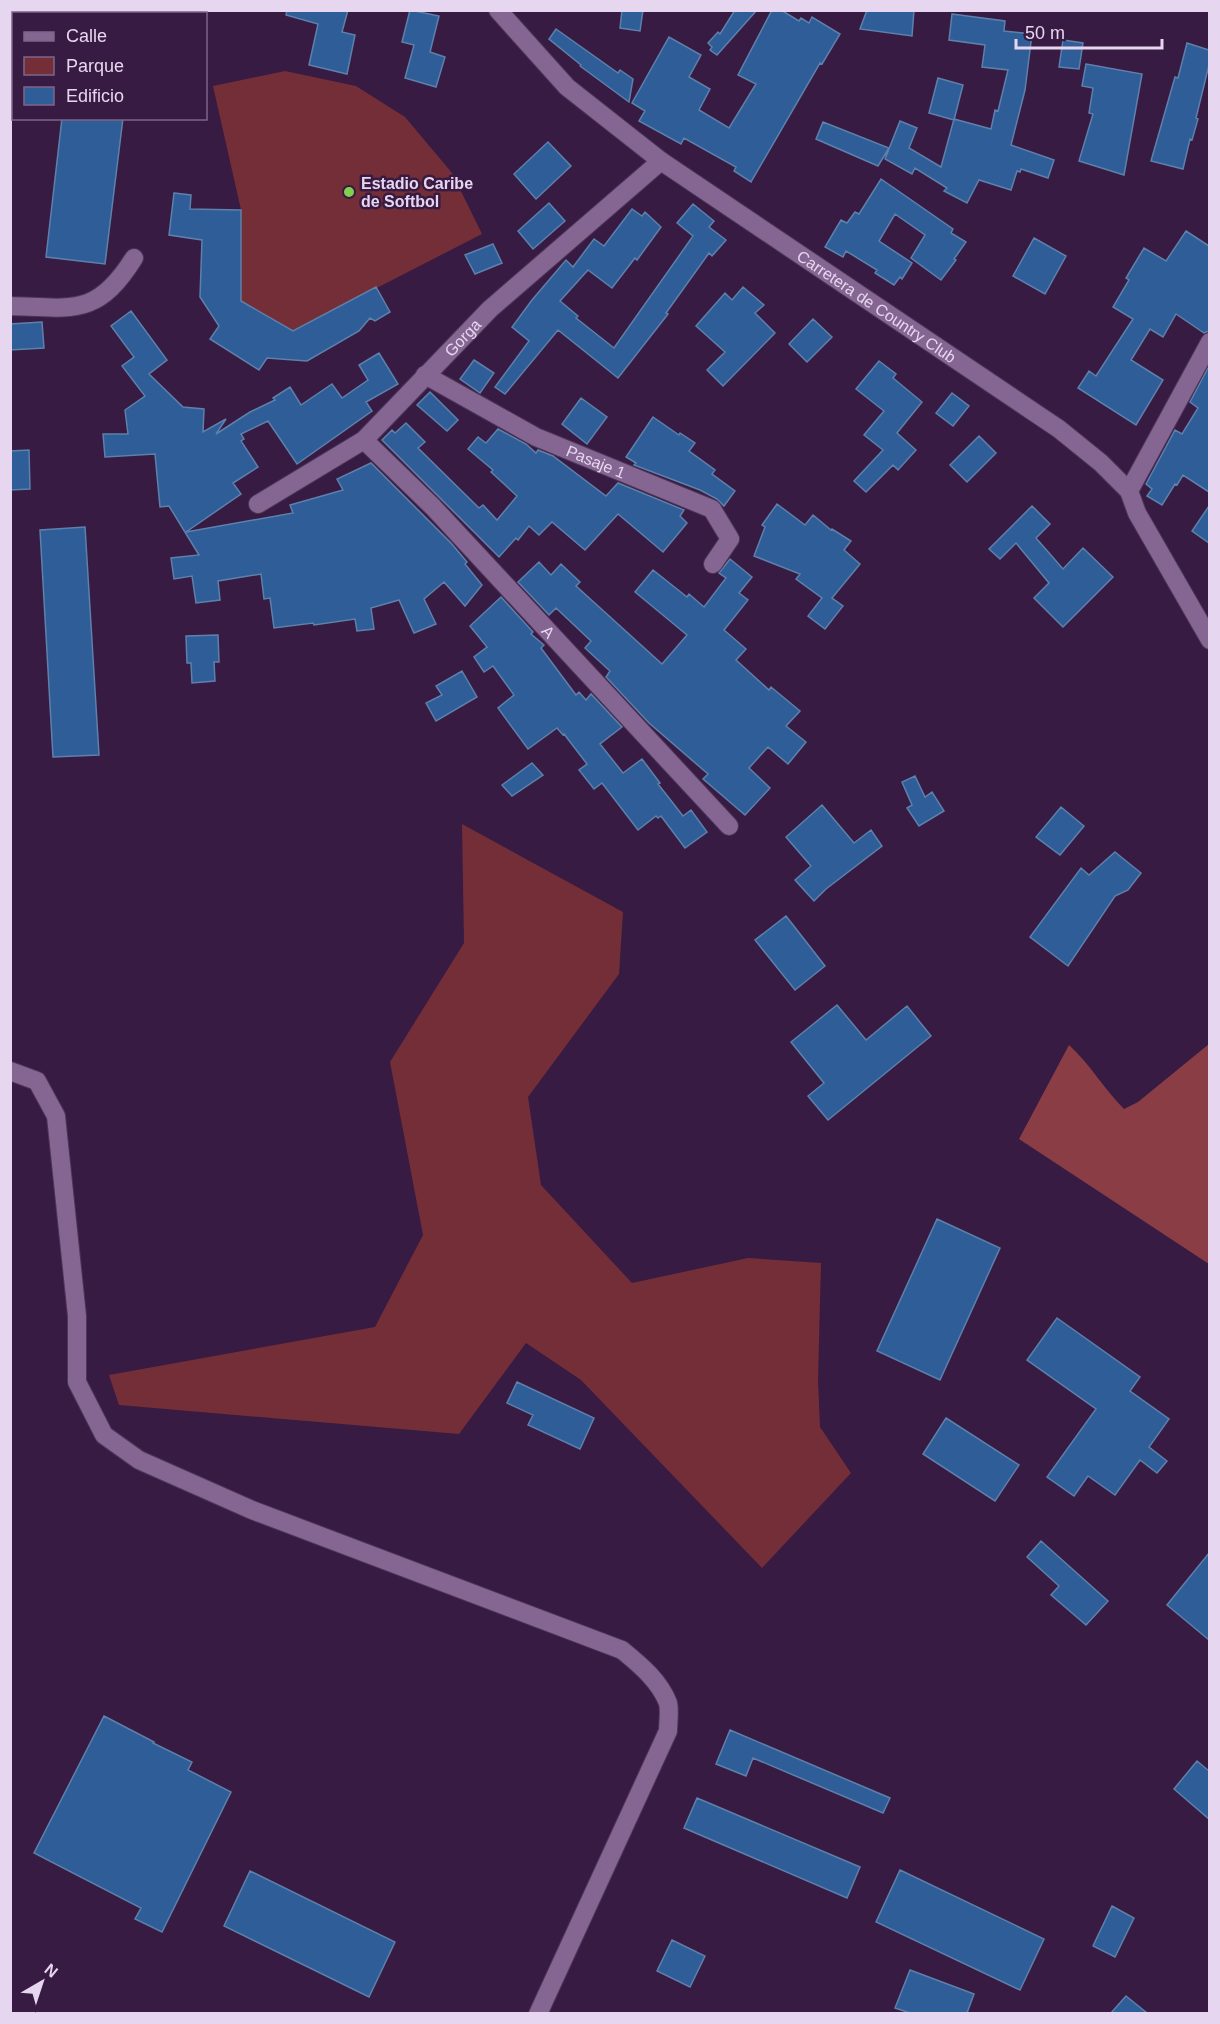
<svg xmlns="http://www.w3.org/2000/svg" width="1220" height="2024" font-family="Helvetica,sans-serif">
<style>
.green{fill:#742e37}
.forest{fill:#8b3d46}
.building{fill:#2f5d98;stroke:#5e80ab;stroke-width:1.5}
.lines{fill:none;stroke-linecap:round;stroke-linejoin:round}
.minor-casing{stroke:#4e3658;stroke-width:20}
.minor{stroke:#856692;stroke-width:18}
.poi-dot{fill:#82d04f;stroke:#371b43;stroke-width:2}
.labels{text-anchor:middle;stroke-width:5;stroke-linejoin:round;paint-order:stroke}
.poi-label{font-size:16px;font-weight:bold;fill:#e7d6ef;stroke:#371b43;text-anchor:start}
.street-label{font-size:16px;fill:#e7d6ef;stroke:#371b43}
</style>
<rect width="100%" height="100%" fill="#371b43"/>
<path class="green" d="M 285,71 L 356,86 L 405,117 L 452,173 L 482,234 L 293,331 L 241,301 L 241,210 L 213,86 Z
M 462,824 L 623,912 L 619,974 L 528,1097 L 541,1185 L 632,1283 L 748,1258 L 821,1263 L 818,1380 L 820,1427 L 851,1473 L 762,1568 L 581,1380 L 526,1343 L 459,1434 L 119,1405 L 109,1375 L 375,1327 L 423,1235 L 390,1062 L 464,943 Z"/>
<path class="forest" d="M 1209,1044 L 1209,1264 L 1019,1139 L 1069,1045 C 1090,1064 1104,1089 1124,1109 L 1138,1102 Z"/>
<path class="building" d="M 287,10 L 348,10 L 342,32 L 355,35 L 347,74 L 309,65 L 318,24 L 286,15 Z
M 410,10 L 439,16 L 430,52 L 445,57 L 436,87 L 405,78 L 414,45 L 402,42 Z
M 622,10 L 643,10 L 640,31 L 620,28 Z
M 735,10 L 757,10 L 717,55 L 710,50 L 712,47 L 708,43 L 718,32 L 720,34 Z
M 772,10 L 781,10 L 799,21 L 801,18 L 809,23 L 812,17 L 840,34 L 822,64 L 820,63 L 751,182 L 734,171 L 736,167 L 684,138 L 681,144 L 639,121 L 645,111 L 632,103 L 669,37 L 701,55 L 689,77 L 710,89 L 699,110 L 729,128 L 756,84 L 738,75 Z
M 867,10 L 914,10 L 912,36 L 860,29 Z
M 952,14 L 1005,21 L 1004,31 L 1032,34 L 1025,90 L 1011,145 L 1054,160 L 1048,178 L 1021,169 L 1020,172 L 1017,171 L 1011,190 L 979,180 L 967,203 L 944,191 L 947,188 L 915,168 L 912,174 L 885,159 L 900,121 L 917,128 L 909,148 L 941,167 L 954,119 L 991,129 L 995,110 L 998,111 L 1008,70 L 982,67 L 985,45 L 949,40 Z
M 556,29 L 618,73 L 620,70 L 633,79 L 629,102 L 580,66 L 581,65 L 549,39 Z
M 1063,40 L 1083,43 L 1079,69 L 1059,67 Z
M 1187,43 L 1209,50 L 1209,65 L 1196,118 L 1198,119 L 1192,140 L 1190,139 L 1183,169 L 1151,161 L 1175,77 L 1178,78 Z
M 1086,64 L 1142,74 L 1124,175 L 1079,161 L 1093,114 L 1089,113 L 1093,88 L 1082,86 Z
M 938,78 L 963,85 L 954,120 L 929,113 Z
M 62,118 L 123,118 L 105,264 L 46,257 Z
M 823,122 L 889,148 L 878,166 L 816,139 Z
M 548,142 L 571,166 L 536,199 L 514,174 Z
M 881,179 L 953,229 L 951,233 L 966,242 L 954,259 L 956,260 L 941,280 L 911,258 L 925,235 L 895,214 L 879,241 L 912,263 L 902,279 L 900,277 L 894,285 L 875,273 L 877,270 L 846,251 L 843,257 L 825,247 L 841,220 L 847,223 L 855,212 L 859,214 Z
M 174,193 L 191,195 L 190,209 L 241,210 L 241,301 L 293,331 L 376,287 L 390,312 L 375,321 L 370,318 L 359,331 L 307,361 L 267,358 L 259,370 L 210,339 L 219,326 L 200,297 L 202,240 L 169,235 Z
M 549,203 L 565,221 L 533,249 L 518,231 Z
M 693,204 L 714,221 L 709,227 L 726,240 L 712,256 L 709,253 L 666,313 L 668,314 L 618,378 L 558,330 L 505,394 L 495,387 L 529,341 L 512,327 L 532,300 L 566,260 L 573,267 L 594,239 L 604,246 L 632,209 L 642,216 L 645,212 L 661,227 L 637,260 L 635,258 L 612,288 L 588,270 L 560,301 L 578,316 L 576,318 L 614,348 L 693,236 L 677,223 Z
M 1186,231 L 1209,246 L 1209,331 L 1204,333 L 1176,314 L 1163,337 L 1150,329 L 1131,360 L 1163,380 L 1136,425 L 1078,388 L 1089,371 L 1096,376 L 1133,319 L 1113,307 L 1129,280 L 1126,278 L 1144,248 L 1166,261 Z
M 1034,238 L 1066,256 L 1045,294 L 1013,276 Z
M 493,244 L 502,263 L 475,274 L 465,255 Z
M 743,287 L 764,305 L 755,313 L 775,333 L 723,386 L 707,370 L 725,352 L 696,326 L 725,293 L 732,300 Z
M 131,311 L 167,360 L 149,374 L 183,407 L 204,409 L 203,432 L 226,419 L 216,434 L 250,412 L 275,400 L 273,398 L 290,387 L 301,405 L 332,384 L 342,398 L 368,380 L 359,365 L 379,353 L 398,384 L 366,402 L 372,411 L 297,464 L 268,421 L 241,434 L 244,439 L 241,441 L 258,467 L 233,483 L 241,494 L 186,532 L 293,513 L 290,505 L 343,490 L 337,479 L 371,463 L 451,543 L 467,562 L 465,564 L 482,585 L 465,606 L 444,582 L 424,599 L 436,624 L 414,633 L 399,600 L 371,608 L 374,629 L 357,631 L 355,619 L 314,625 L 313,623 L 274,628 L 270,598 L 264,599 L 261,574 L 218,581 L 220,600 L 196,603 L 192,576 L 174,579 L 171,558 L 199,555 L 169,506 L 160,507 L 155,454 L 105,457 L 103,434 L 128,434 L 125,410 L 145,396 L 122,366 L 134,357 L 111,326 Z
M 813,319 L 832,337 L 807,362 L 789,344 Z
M 42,322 L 44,348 L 10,350 L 10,324 Z
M 474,360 L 494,373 L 480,393 L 460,379 Z
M 879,361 L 896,374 L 893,378 L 922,402 L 897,433 L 916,450 L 898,470 L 893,465 L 866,492 L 854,481 L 883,450 L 864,435 L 884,411 L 856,389 Z
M 1209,366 L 1209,492 L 1183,475 L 1177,485 L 1175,484 L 1162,505 L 1147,496 L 1152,489 L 1146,484 L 1175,430 L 1182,434 L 1198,408 L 1190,402 Z
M 430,392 L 458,420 L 447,431 L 417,405 Z
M 952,393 L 969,406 L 953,426 L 936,413 Z
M 581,398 L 607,417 L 587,444 L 562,424 Z
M 653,417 L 679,435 L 680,433 L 695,443 L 689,451 L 715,470 L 712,474 L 735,491 L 724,506 L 717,499 L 700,490 L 634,465 L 636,463 L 626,457 Z
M 406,423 L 425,442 L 418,448 L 479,508 L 483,505 L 497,520 L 517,496 L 491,472 L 493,470 L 468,449 L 478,437 L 486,443 L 498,429 L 526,444 L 536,453 L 538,450 L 553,456 L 606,496 L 618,483 L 684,510 L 680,516 L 687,523 L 663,552 L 618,514 L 585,550 L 552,522 L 539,535 L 529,526 L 518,540 L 516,538 L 499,557 L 382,440 L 392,430 L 395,433 Z
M 979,436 L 996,453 L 967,482 L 950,465 Z
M 29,450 L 30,489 L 10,490 L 10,451 Z
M 777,504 L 805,525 L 813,515 L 831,530 L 832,529 L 851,541 L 844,550 L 860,564 L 832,598 L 843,606 L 825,629 L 808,616 L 822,598 L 796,579 L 800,574 L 754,556 L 765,527 L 762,525 Z
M 1032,506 L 1050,524 L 1036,538 L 1063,569 L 1083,548 L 1113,577 L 1063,627 L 1034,598 L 1049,583 L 1016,543 L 1000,559 L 989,549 Z
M 1209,506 L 1209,543 L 1192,531 Z
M 85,527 L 99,755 L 53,757 L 40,530 Z
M 730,559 L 752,577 L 739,593 L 748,600 L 724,630 L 746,649 L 736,660 L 769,690 L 771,687 L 800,711 L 786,726 L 806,742 L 788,764 L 768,747 L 749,768 L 770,788 L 745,815 L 703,779 L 708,774 L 649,723 L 606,677 L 610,671 L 585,648 L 591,641 L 556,608 L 549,615 L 518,582 L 539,562 L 551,575 L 561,564 L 580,582 L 576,586 L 662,664 L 687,635 L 635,592 L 653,570 L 687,597 L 689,594 L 704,607 L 726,578 L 719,573 Z
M 501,597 L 533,632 L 531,634 L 544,645 L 541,648 L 576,695 L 579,692 L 586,700 L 591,694 L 622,727 L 600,744 L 623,773 L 642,759 L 660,783 L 658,784 L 683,816 L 691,810 L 707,832 L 685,848 L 661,816 L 658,818 L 656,816 L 638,830 L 602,783 L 594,789 L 579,770 L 587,764 L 564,734 L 563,735 L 557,728 L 528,749 L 498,708 L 514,695 L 493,666 L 484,672 L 474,657 L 487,647 L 470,626 Z
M 218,635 L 219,662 L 214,662 L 215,681 L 192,683 L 191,663 L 187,663 L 186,636 Z
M 462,671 L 477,697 L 436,721 L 426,703 L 442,695 L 436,686 Z
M 532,763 L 543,775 L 512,796 L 502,785 Z
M 915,776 L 925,797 L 932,792 L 944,811 L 919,826 L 907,808 L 912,805 L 902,782 Z
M 822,805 L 854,843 L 871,830 L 882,846 L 826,889 L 814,901 L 795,880 L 811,866 L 786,837 Z
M 1061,807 L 1084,826 L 1060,855 L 1036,837 Z
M 1115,852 L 1141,873 L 1128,890 L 1115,896 L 1068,966 L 1030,937 L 1081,868 L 1089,875 Z
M 786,916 L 825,966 L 795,990 L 755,940 Z
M 837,1005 L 866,1040 L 907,1006 L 931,1036 L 828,1120 L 808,1096 L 824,1083 L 791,1042 Z
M 937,1219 L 1000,1248 L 940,1380 L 877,1351 Z
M 1057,1318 L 1140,1377 L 1130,1391 L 1169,1419 L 1149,1447 L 1167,1461 L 1157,1473 L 1140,1460 L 1115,1495 L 1088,1476 L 1074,1496 L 1047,1477 L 1096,1409 L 1027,1360 Z
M 517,1382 L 594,1418 L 580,1449 L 528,1425 L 533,1415 L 507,1403 Z
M 946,1418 L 1019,1465 L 995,1501 L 923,1454 Z
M 1041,1541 L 1108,1601 L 1086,1625 L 1051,1595 L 1059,1586 L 1027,1557 Z
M 1209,1553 L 1209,1640 L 1167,1605 Z
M 104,1716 L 154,1742 L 153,1743 L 192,1762 L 188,1770 L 231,1792 L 162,1932 L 135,1919 L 141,1908 L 34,1853 Z
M 730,1730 L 890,1798 L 883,1813 L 753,1758 L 746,1776 L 716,1764 Z
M 1197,1761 L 1209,1771 L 1209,1819 L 1174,1789 Z
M 697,1798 L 860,1867 L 847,1898 L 684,1828 Z
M 900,1870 L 1044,1939 L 1020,1990 L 876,1922 Z
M 250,1871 L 395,1942 L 369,1997 L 224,1926 Z
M 1112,1906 L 1134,1918 L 1115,1957 L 1093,1946 Z
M 672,1940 L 705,1956 L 690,1987 L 657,1971 Z
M 910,1970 L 974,1994 L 967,2013 L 910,2013 L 895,2008 Z
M 1126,1996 L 1147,2013 L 1111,2013 Z"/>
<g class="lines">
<g class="minor-casing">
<g id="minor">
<path id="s1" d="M 498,10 L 567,87 L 661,161 L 1059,429 L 1101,463 L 1129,491 L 1137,513 L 1210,640"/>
<path d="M 10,306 C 73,308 97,317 134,258"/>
<path id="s2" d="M 425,375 L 536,437 L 712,509 L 730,539 L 713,564"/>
<path id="s3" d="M 364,440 L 433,507 L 729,826"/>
<path d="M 1129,491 L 1210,342"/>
<path id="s4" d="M 258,504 L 364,440 L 490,309 L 661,161"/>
<path d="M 10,1071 L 37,1081 L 56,1116 L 77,1316 L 77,1382 L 104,1435 L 139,1460 L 252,1510 L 622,1650 C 640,1665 659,1680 668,1703 C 670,1711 668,1723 668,1731 L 538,2014"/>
</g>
</g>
<use href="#minor" class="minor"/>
</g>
<circle class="poi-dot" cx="349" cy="192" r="6"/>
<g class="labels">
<g class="poi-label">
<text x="361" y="189">Estadio Caribe<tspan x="361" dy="18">de Softbol</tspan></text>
</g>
<g class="street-label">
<text dy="6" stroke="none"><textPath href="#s1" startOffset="483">Carretera de Country Club</textPath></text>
<text dy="6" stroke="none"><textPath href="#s4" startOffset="266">Gorga</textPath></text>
<text dy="6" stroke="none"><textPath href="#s2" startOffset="192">Pasaje 1</textPath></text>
<text dy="6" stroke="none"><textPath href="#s3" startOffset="266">A</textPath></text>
</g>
</g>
<rect width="1220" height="2024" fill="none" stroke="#e7d6ef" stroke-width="24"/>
<rect x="12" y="12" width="195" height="108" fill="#371b43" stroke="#7d6688" stroke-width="1.5"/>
<rect x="24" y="32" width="30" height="9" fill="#856692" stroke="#7d6688" stroke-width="1.5"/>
<text x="66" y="42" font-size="18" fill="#e7d6ef">Calle</text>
<rect x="24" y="57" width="30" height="18" fill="#742e37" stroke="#7d6688" stroke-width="1.5"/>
<text x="66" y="72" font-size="18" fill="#e7d6ef">Parque</text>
<rect x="24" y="87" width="30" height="18" fill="#2f5d98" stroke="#7d6688" stroke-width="1.5"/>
<text x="66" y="102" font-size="18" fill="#e7d6ef">Edificio</text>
<g transform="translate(42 1982) rotate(39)" stroke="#371b43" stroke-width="4.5" paint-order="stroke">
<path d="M0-4.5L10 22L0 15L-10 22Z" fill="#e7d6ef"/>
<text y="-9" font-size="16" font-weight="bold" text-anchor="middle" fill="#e7d6ef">N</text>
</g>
<path d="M1016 39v9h146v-9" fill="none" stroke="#e7d6ef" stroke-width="3"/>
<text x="1025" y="39" font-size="18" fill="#e7d6ef" stroke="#371b43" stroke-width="4.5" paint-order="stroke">50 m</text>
</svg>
